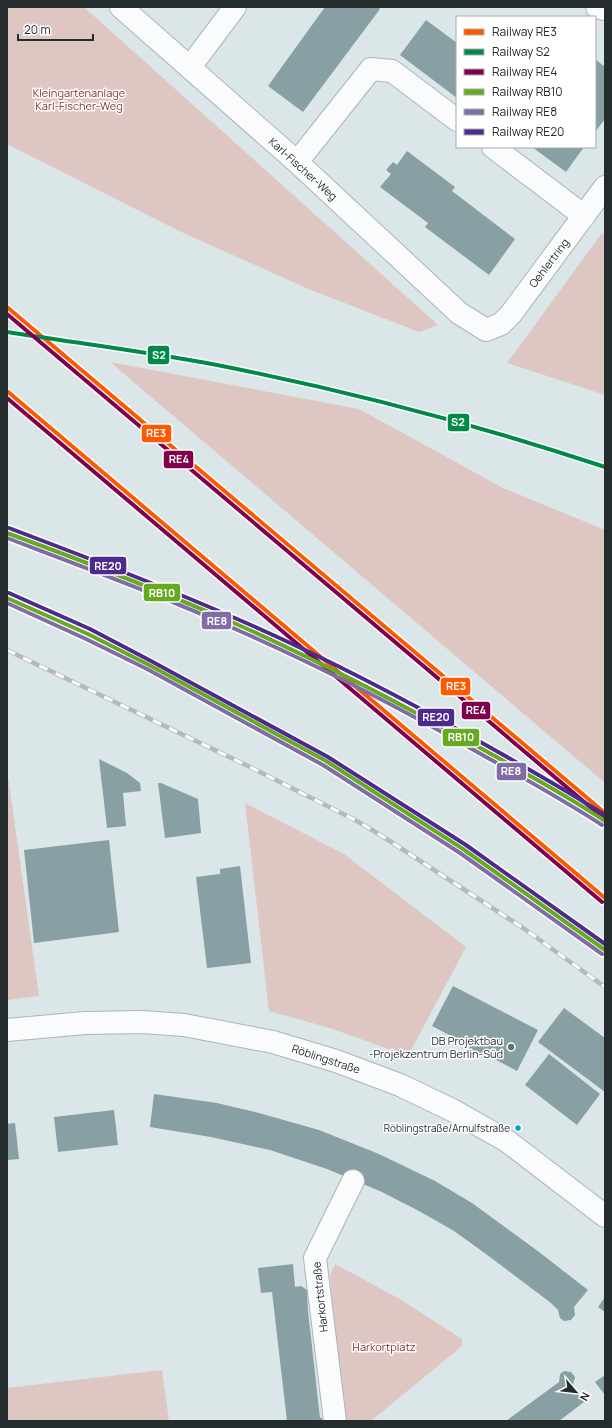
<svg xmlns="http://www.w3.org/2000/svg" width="612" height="1428" font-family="Manrope,sans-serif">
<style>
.green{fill:#dec6c3}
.building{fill:#889fa3}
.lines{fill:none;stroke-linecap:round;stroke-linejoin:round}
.minor-casing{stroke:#acb4b6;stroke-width:24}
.minor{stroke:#fafbfc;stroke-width:22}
.rail-casing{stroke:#b6b9ba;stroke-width:4.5}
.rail{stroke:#fff;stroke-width:3;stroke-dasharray:9;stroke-linecap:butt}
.rail-1-casing{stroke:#fff;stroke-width:7}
.rail-2-casing{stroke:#fff;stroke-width:7}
.rail-3-casing{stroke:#fff;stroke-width:7}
.rail-4-casing{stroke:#fff;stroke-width:7}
.rail-5-casing{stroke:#fff;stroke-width:7}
.rail-6-casing{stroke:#fff;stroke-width:7}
.rail-1{stroke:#ff5900;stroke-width:4}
.rail-2{stroke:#018a47;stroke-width:4}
.rail-3{stroke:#80004d;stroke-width:4}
.rail-4{stroke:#6a2;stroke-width:4}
.rail-5{stroke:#816da6;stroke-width:4}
.rail-6{stroke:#4e2a8e;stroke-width:4}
.poi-dot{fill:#646d6f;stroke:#fff;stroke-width:1.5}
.bus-dot{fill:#02a3c6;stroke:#fff;stroke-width:1.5}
.labels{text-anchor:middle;stroke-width:3;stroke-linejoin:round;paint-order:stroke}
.bus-label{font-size:10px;fill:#242c2e;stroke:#fff;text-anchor:end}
.park-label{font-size:11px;fill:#87332d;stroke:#fff}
.street-label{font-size:11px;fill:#242c2e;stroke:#fff}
.poi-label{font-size:11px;fill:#242c2e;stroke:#fff;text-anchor:end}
.line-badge{stroke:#fff;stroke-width:1.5}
.badge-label{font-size:11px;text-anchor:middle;font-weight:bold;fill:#fff}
</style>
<rect width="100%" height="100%" fill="#dbe6e9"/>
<path class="green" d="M 7,7 L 84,7 L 438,325 L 419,332 L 306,288 L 177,230 L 7,144 Z
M 602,233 L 605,235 L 605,395 L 507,363 Z
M 110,362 L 359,409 L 503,488 L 605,530 L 605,783 Z
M 7,769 L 39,996 L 7,1000 Z
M 245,803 L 344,854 L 466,947 L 408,1056 L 330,1028 L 269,1011 Z
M 335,1264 L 398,1298 L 462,1339 L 462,1346 L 371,1421 L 341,1421 L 330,1275 Z
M 162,1370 L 169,1421 L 7,1421 L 7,1388 Z"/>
<path class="building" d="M 325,7 L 378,7 L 380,9 L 303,112 L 268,86 Z
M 426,20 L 457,43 L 457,98 L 400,55 Z
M 595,59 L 605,67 L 605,119 L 595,132 Z
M 532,147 L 584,147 L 566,172 Z
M 407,151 L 455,187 L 452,191 L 515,239 L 489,275 L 425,227 L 428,223 L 380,187 L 391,174 L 386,170 L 393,162 L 397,165 Z
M 99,759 L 127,773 L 140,783 L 141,791 L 123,793 L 126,826 L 107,828 Z
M 158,783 L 161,783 L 198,799 L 201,833 L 165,838 Z
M 109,840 L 119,932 L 34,943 L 24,850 Z
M 240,866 L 251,963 L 207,968 L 196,877 L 220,874 L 220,869 Z
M 453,986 L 538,1030 L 517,1071 L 485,1054 L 483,1057 L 469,1049 L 470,1046 L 432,1026 Z
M 564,1008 L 605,1038 L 605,1092 L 538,1042 Z
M 549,1054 L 600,1094 L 577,1125 L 525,1085 Z
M 154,1094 L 217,1103 L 259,1113 L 319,1130 L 379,1154 L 435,1181 L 472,1203 L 539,1252 L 588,1290 L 574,1307 L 575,1315 L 571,1320 L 564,1321 L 560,1318 L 558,1310 L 551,1303 L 486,1254 L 454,1231 L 419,1211 L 382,1192 L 327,1169 L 270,1150 L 211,1137 L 150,1127 Z
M 114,1110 L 118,1145 L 58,1152 L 54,1117 Z
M 15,1123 L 19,1159 L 7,1160 L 7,1124 Z
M 293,1264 L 295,1287 L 301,1286 L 307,1290 L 308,1311 L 320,1418 L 322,1418 L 322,1421 L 287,1421 L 272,1292 L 261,1293 L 258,1268 Z
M 605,1297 L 605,1312 L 598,1307 Z
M 564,1371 L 571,1372 L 575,1377 L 573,1385 L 584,1402 L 559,1421 L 506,1421 L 559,1382 L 560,1374 Z
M 605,1375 L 605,1395 L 595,1382 Z"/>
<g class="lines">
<g class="minor-casing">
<path id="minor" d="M 121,7 L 297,162 L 459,313 L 486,330 L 501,324 L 511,314 L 605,187
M 597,7 L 605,9
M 190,67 L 235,7
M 493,147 L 584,216
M 297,162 L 371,69 L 392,71 L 457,120
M 7,1030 L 85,1023 L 142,1022 L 184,1025 L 273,1042 L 336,1061 L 400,1085 L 454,1111 L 507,1141 L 605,1216
M 335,1421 L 315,1258 L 353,1181"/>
</g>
<use href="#minor" class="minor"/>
<g class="rail-casing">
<path id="rail" d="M 7,650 L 250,767 L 357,821 L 382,836 L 523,928 L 605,987"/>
</g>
<use href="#rail" class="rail"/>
<g class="rail-1-casing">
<path id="rail-1" d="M 7,307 L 605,813
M 7,391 L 605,898"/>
</g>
<g class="rail-2-casing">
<path id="rail-2" d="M 7,332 C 77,343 148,352 217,365 C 349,391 478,425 605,467"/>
</g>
<g class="rail-3-casing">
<path id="rail-3" d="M 7,314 L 602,817
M 7,398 L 602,902"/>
</g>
<g class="rail-4-casing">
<path id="rail-4" d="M 7,533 C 86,562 166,593 243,627 C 325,664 405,706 484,750 C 525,773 566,795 605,821
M 7,598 L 88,634 L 149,665 L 326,761 L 463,849 L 605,950"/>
</g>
<g class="rail-5-casing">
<path id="rail-5" d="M 7,538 C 86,568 165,597 242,632 C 323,668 402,709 479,753 C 520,776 562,799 602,825
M 7,603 L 86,639 L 147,669 L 323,765 L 460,853 L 602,954"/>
</g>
<g class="rail-6-casing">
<path id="rail-6" d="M 9,528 C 88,558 167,588 244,622 C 326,658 406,700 484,744 C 525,767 566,790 605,815
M 9,593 L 90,629 L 151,661 L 328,757 L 466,845 L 605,944"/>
</g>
<use href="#rail-1" class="rail-1"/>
<use href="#rail-2" class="rail-2"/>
<use href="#rail-3" class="rail-3"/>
<use href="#rail-4" class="rail-4"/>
<use href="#rail-5" class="rail-5"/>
<use href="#rail-6" class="rail-6"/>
</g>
<circle class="poi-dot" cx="511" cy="1047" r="4"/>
<circle class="bus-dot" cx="518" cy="1128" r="3.5"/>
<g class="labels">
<g class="bus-label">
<text x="510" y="1132">Röblingstraße/Arnulfstraße</text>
</g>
<g class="park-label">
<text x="79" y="97">Kleingartenanlage<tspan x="79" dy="13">Karl-Fischer-Weg</tspan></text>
<text x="384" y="1351">Harkortplatz</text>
</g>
<g class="street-label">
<text transform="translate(303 169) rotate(42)" y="4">Karl-Fischer-Weg</text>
<text transform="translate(549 263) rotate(-53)" y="4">Oehlertring</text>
<text transform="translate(326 1059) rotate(18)" y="4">Röblingstraße</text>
<text transform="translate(320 1297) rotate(-96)" y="4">Harkortstraße</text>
</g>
<g class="poi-label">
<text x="503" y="1045">DB Projektbau<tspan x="503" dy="13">-Projekzentrum Berlin-Süd</tspan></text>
</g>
</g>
<g class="line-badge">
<rect x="147" y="345" width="23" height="20" rx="4" fill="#018a47"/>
<rect x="447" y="413" width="23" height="19" rx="4" fill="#018a47"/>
<rect x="141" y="424" width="31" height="19" rx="4" fill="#ff5900"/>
<rect x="163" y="450" width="31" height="19" rx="4" fill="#80004d"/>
<rect x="89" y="556" width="38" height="19" rx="4" fill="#4e2a8e"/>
<rect x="143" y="583" width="38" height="19" rx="4" fill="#6a2"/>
<rect x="201" y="611" width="31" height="19" rx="4" fill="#816da6"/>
<rect x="440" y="677" width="31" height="19" rx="4" fill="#ff5900"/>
<rect x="461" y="701" width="30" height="19" rx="4" fill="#80004d"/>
<rect x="417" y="708" width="38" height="19" rx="4" fill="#4e2a8e"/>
<rect x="442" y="728" width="38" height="19" rx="4" fill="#6a2"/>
<rect x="496" y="762" width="31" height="19" rx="4" fill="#816da6"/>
</g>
<g class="badge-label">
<text x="159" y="359">S2</text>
<text x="458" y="426">S2</text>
<text x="156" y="437">RE3</text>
<text x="179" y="463">RE4</text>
<text x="108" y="570">RE20</text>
<text x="162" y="597">RB10</text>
<text x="217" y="625">RE8</text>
<text x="456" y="690">RE3</text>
<text x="476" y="714">RE4</text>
<text x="436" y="721">RE20</text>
<text x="461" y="741">RB10</text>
<text x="511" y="775">RE8</text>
</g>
<rect width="612" height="1428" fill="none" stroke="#242c2e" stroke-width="16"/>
<rect x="456" y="16" width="140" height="132" fill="#ffffff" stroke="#a7abab"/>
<rect x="464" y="29" width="20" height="6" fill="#ff5900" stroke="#a7abab"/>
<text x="492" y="36" font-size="12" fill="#242c2e">Railway RE3</text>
<rect x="464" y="49" width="20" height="6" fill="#018a47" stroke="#a7abab"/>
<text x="492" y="56" font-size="12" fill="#242c2e">Railway S2</text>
<rect x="464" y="69" width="20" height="6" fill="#80004d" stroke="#a7abab"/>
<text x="492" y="76" font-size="12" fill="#242c2e">Railway RE4</text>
<rect x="464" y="89" width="20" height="6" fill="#66aa22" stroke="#a7abab"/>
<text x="492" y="96" font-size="12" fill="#242c2e">Railway RB10</text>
<rect x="464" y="109" width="20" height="6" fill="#816da6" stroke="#a7abab"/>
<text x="492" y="116" font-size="12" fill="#242c2e">Railway RE8</text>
<rect x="464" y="129" width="20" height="6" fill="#4e2a8e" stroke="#a7abab"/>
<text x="492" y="136" font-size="12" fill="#242c2e">Railway RE20</text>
<g transform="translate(576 1392) rotate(118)" stroke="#ffffff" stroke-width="3" paint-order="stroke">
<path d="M0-3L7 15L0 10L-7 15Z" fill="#242c2e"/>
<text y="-6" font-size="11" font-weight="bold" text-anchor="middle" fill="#242c2e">N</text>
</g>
<path d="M18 34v6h75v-6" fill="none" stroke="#242c2e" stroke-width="2"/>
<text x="24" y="34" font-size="12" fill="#242c2e" stroke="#ffffff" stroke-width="3" paint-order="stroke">20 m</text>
</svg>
